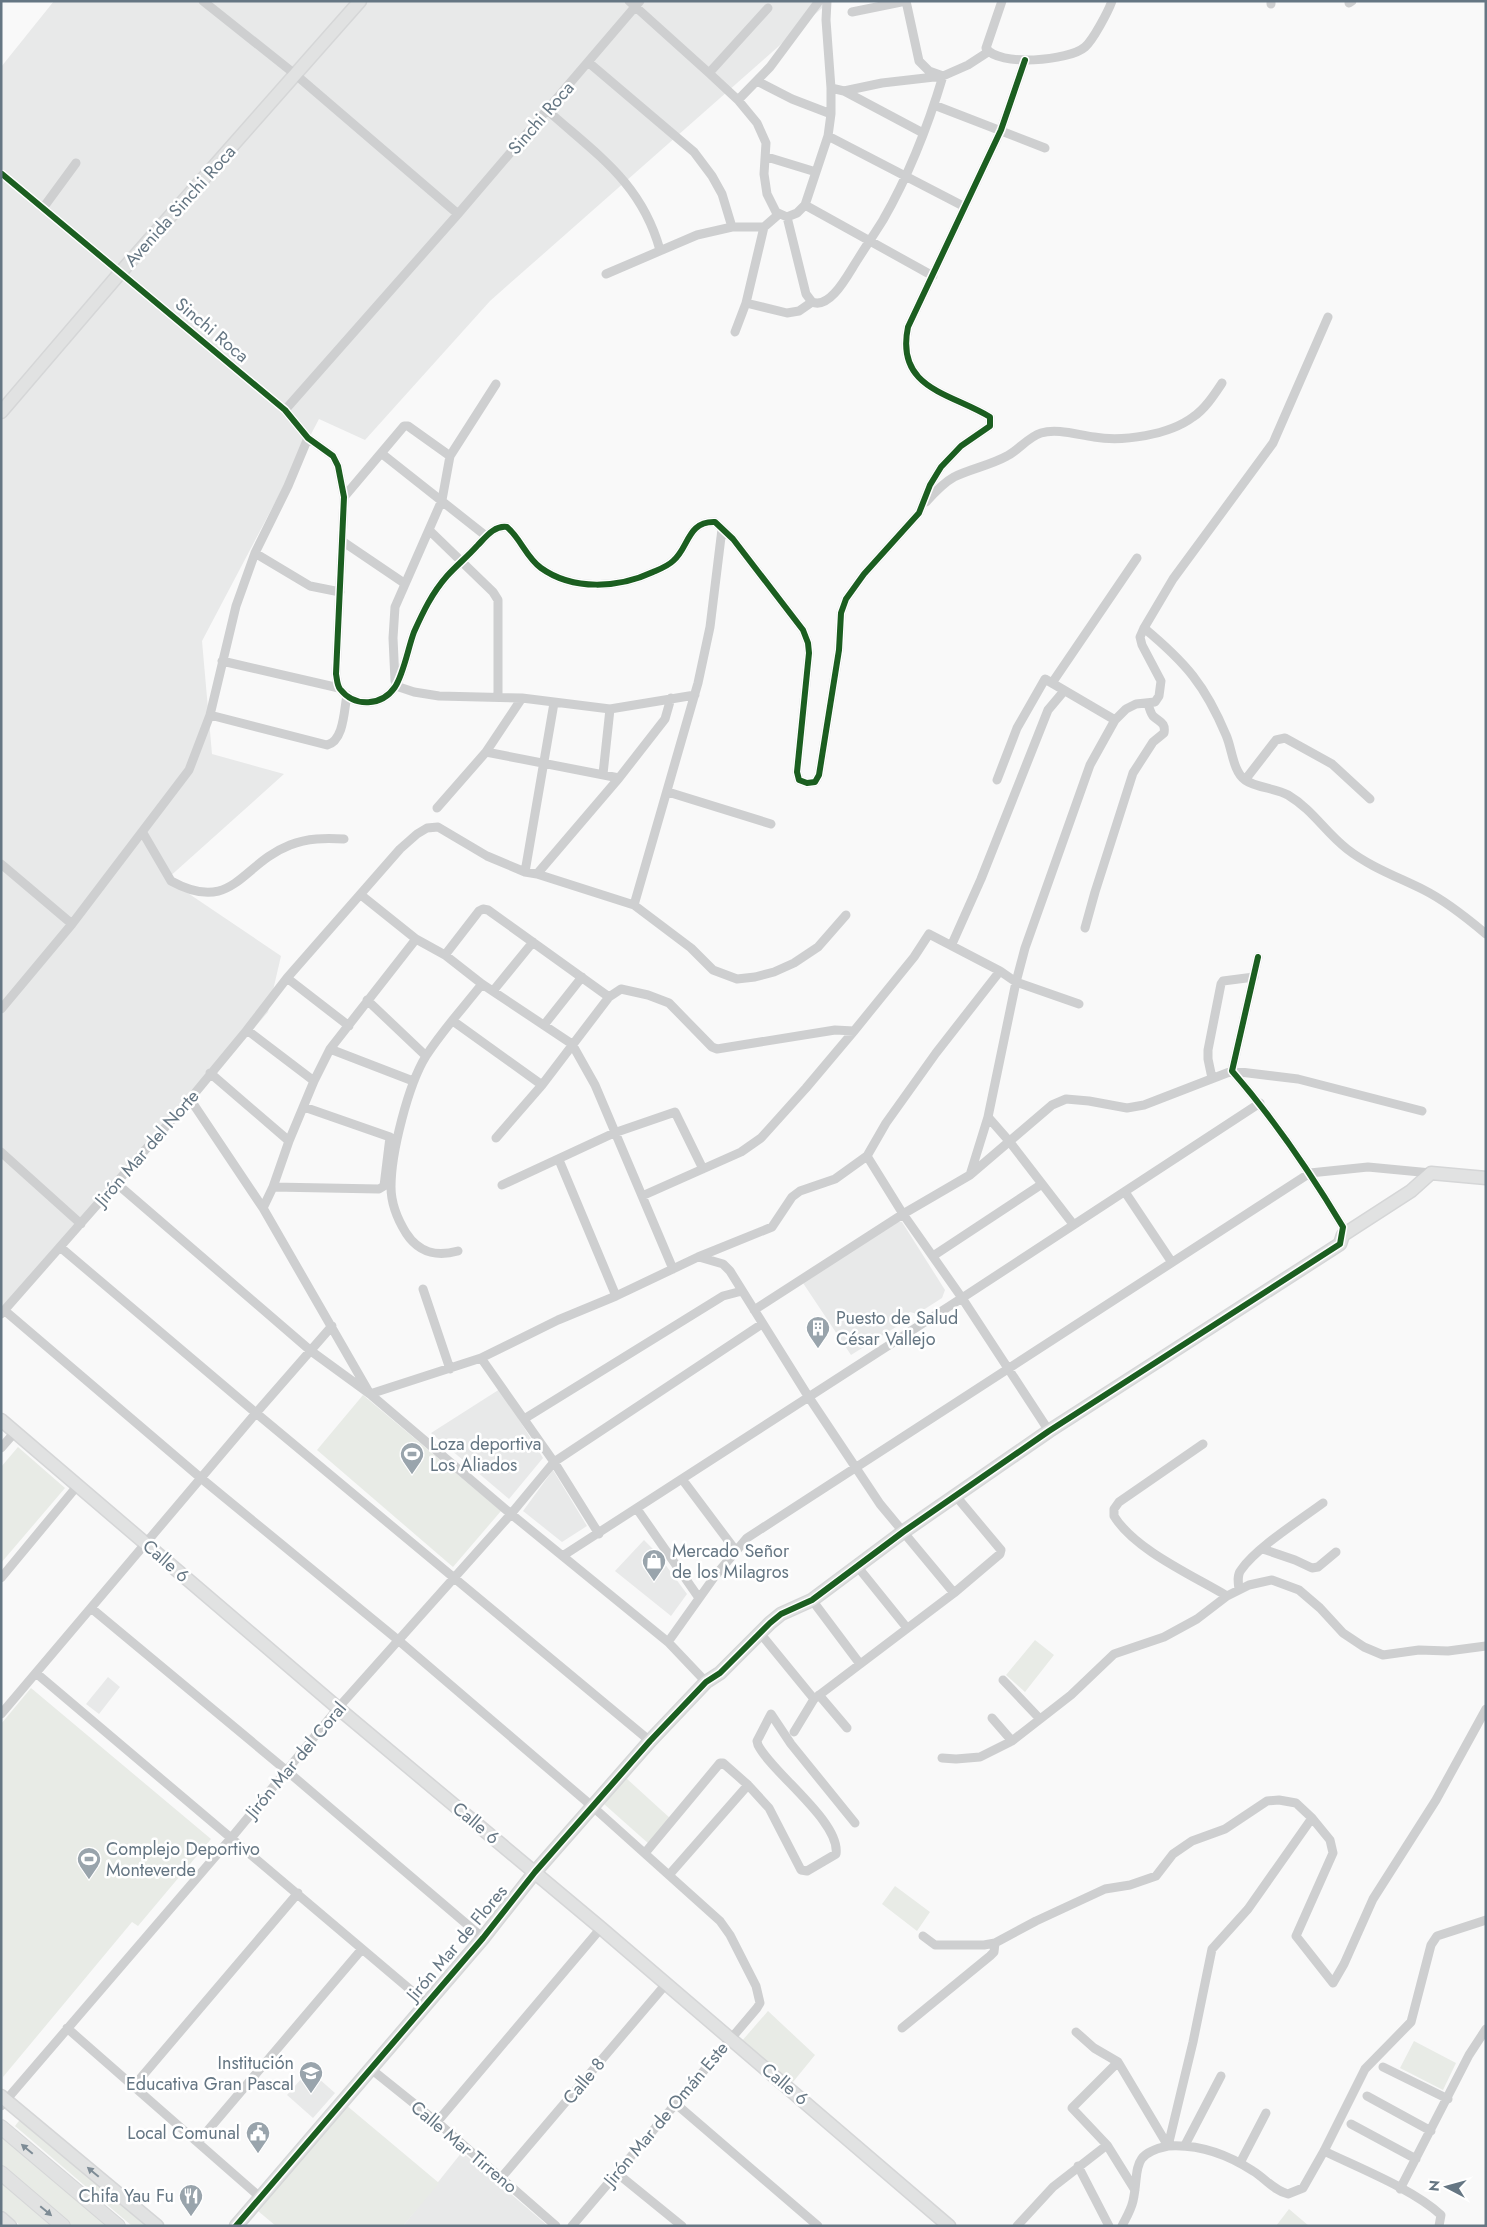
<svg xmlns="http://www.w3.org/2000/svg" width="1487" height="2227" font-family="Jost,sans-serif">
<style>
.built{fill:#e8e9e9}
.green{fill:#e8ebe6}
.lines{fill:none;stroke-linecap:round;stroke-linejoin:round}
.secondary-casing{stroke:#d5d6d7;stroke-width:15}
.primary-casing{stroke:#d5d6d7;stroke-width:16}
.street{stroke:#cecfd0;stroke-width:9}
.secondary{stroke:#e1e2e2;stroke-width:12}
.primary{stroke:#e1e2e2;stroke-width:14}
.cycleway-casing{stroke:#fff;stroke-width:9}
.cycleway{stroke:#1b5e20;stroke-width:6}
.oneway{fill:#7e8c96}
.labels{text-anchor:middle;stroke-width:5;stroke-linejoin:round;paint-order:stroke}
.street-label{font-size:18px;fill:#657683;stroke:#fff}
.poi-label{font-size:18px;fill:#657683;stroke:#fff;text-anchor:start}
</style>
<rect width="100%" height="100%" fill="#f9f9f9"/>
<path class="built" d="M 54,1 L 830,1 L 490,301 L 365,440 L 319,419 L 202,641 L 212,754 L 284,774 L 167,879 L 281,956 L 268,1012 L 1,1320 L 1,67 Z
M 896,1221 L 902,1222 L 945,1290 L 942,1298 L 917,1314 L 910,1312 L 904,1315 L 904,1322 L 851,1355 L 803,1283 Z
M 500,1389 L 543,1458 L 509,1499 L 431,1433 Z
M 553,1470 L 587,1526 L 562,1542 L 523,1511 Z
M 644,1540 L 656,1552 L 687,1594 L 671,1616 L 615,1571 Z
M 108,1677 L 120,1687 L 99,1714 L 86,1704 Z
M 309,2070 L 335,2093 L 313,2118 L 287,2095 Z
M 462,2152 L 548,2226 L 403,2226 Z"/>
<path class="green" d="M 363,1395 L 501,1511 L 453,1567 L 317,1450 Z
M 18,1447 L 65,1488 L 1,1563 L 1,1467 Z
M 1035,1640 L 1054,1655 L 1025,1692 L 1006,1675 Z
M 31,1688 L 211,1839 L 138,1926 L 132,1922 L 3,2077 L 1,1724 Z
M 626,1778 L 671,1819 L 649,1844 L 604,1804 Z
M 895,1886 L 930,1912 L 917,1931 L 882,1904 Z
M 768,2011 L 815,2055 L 793,2082 L 741,2042 Z
M 1414,2041 L 1456,2063 L 1443,2090 L 1400,2068 Z
M 346,2105 L 439,2183 L 403,2226 L 276,2226 L 258,2211 Z
M 22,2117 L 150,2226 L 132,2226 L 15,2126 Z
M 1,2133 L 109,2226 L 69,2226 L 1,2168 Z
M 1,2182 L 51,2226 L 21,2226 L 1,2209 Z
M 1289,2209 L 1309,2226 L 1276,2226 Z"/>
<g class="lines">
<g class="secondary-casing">
<path id="secondary" d="M 1,412 L 120,273 L 360,1
M 1,1420 L 338,1708 L 601,1928 L 949,2226
M 1,2096 L 157,2226
M 1,2218 L 10,2226
M 236,2226 L 483,1938 L 535,1872 L 650,1741 L 706,1682 L 720,1673 L 770,1623 L 781,1614 L 812,1600 L 903,1532 L 1049,1431 L 1340,1244 L 1343,1235 L 1411,1191 L 1431,1173 L 1486,1178"/>
</g>
<g class="primary-casing">
<path id="primary" d="M 1,2127 L 118,2226
M 1,2173 L 63,2226"/>
</g>
<path class="street" d="M 203,1 L 296,75 L 458,214
M 629,1 L 709,73 L 738,100 L 757,123 L 766,143 L 764,174 L 767,194 L 776,212 L 787,217 L 797,213 L 805,205 L 828,136 L 831,114 L 831,88 L 826,20 L 827,1
M 1002,1 L 986,48 C 998,67 1069,61 1085,47 C 1093,40 1108,12 1112,1
M 1271,1 L 1271,4
M 1349,3 L 1352,1
M 588,62 L 694,152 L 712,176 L 722,194 L 732,227
M 709,73 L 768,8
M 757,81 L 792,99 L 831,114
M 831,88 L 844,91 L 882,83 L 943,76 L 968,65 L 988,52
M 844,91 L 923,133
M 738,100 L 770,67 L 819,1
M 934,105 L 1045,148
M 547,110 C 597,155 641,182 660,250
M 828,136 L 965,207
M 767,157 L 816,172
M 2,174 L 285,410 L 308,438 L 333,456 L 338,466 L 344,497 L 336,674 C 337,679 337,685 340,689 C 355,708 382,706 395,687 C 404,673 408,648 414,632 C 423,612 432,593 447,576 C 456,566 467,557 477,546 C 485,538 494,525 507,527 C 521,539 526,557 541,568 C 573,591 619,588 653,572 C 660,569 668,566 673,561 C 689,548 687,521 715,522 L 733,539 L 803,630 L 808,643 L 809,653 L 797,772 L 799,780 L 807,783 L 815,782 L 819,775 L 839,650 L 841,613 L 846,599 L 864,574 L 919,513 L 930,485 L 941,467 L 961,446 L 990,426 L 990,417 C 951,393 895,389 908,327 L 1001,130 L 1025,60
M 805,205 L 933,276
M 43,208 L 76,163
M 787,217 L 806,294 L 812,302 C 831,310 849,272 858,259 C 866,246 875,233 883,220 C 909,175 928,126 943,76 L 929,71 L 919,61 L 906,1 L 852,12
M 606,274 L 697,235 L 732,227 L 764,227 L 779,214
M 746,303 L 787,313 L 799,311 L 812,302
M 735,332 L 746,303 L 764,227
M 285,410 L 458,214 L 640,1
M 381,453 L 486,536
M 344,497 L 404,426 L 408,426 L 450,456
M 926,502 C 934,493 943,483 954,477 C 970,469 991,465 1007,456 C 1019,450 1028,437 1041,433 C 1057,428 1078,435 1094,437 C 1123,442 1169,435 1193,417 C 1205,409 1214,395 1222,383
M 430,531 L 493,592 L 498,600 L 498,697
M 342,541 L 404,583
M 255,553 L 310,586 L 340,592
M 1144,628 C 1186,663 1205,685 1226,735 C 1232,748 1233,772 1245,780 C 1256,788 1276,788 1288,795 C 1313,810 1325,832 1347,849 C 1370,867 1398,877 1424,890 C 1446,901 1467,918 1486,934
M 222,661 L 339,688
M 395,681 L 393,638 L 395,607 L 442,500 L 450,456 L 496,384
M 1052,683 L 1137,558
M 396,686 L 414,692 L 439,696 L 522,698 L 610,709 L 695,695
M 210,715 L 327,745 C 344,741 344,710 347,695
M 486,752 L 619,778
M 603,774 L 610,709
M 997,780 L 1017,728 L 1045,679 L 1115,720
M 1245,780 L 1276,740 L 1285,738 L 1332,764 L 1370,799
M 668,792 L 771,824
M 437,808 L 486,752 L 522,698
M 143,833 L 171,881 C 233,915 241,864 290,845 C 308,838 325,838 344,839
M 1,864 L 72,924
M 525,872 L 554,703
M 537,874 L 619,778 L 665,719 L 671,698
M 361,895 L 416,939 L 445,955 L 482,984 L 572,1044 L 595,1085 L 673,1269
M 634,905 L 698,683 L 710,627 L 722,529
M 1085,928 L 1095,892 L 1133,773 L 1153,742 L 1164,733 C 1166,722 1159,722 1153,716 C 1150,712 1149,707 1148,703
M 952,944 L 981,879 L 1048,710 L 1064,691
M 445,955 L 479,911 L 483,909 L 488,910 L 609,997
M 1258,957 L 1232,1071 C 1274,1119 1310,1172 1343,1227 L 1343,1235
M 287,978 L 349,1026
M 493,991 L 533,942
M 367,1000 L 426,1056
M 1,1009 L 72,924 L 189,770 L 210,715 L 236,606 L 255,553 L 288,486 L 308,438
M 453,1021 L 542,1085
M 544,1025 L 582,977
M 247,1030 L 314,1081
M 330,1049 L 413,1081
M 210,1073 L 289,1141
M 1212,1078 L 1208,1059 L 1208,1050 L 1221,984 L 1223,981 L 1254,977
M 190,1099 L 263,1208 L 370,1394 L 481,1358 L 558,1320 L 616,1296 L 698,1257 L 772,1227 L 792,1197 L 800,1191 L 835,1179 L 867,1156 L 886,1123 L 936,1053 L 1000,971
M 496,1138 L 542,1085 L 609,997 L 621,989 L 648,995 L 669,1003 L 712,1047 L 717,1049 L 835,1030 L 854,1031
M 1,1152 L 81,1224
M 867,1156 L 903,1214 L 962,1298 L 1049,1431
M 559,1160 L 616,1296
M 970,1175 L 988,1117
M 116,1183 L 311,1351 L 370,1394 L 511,1514 L 668,1642 L 706,1682
M 502,1185 L 614,1133 L 675,1112 L 703,1169
M 273,1187 L 379,1189 L 384,1186 L 390,1137 L 304,1107
M 1125,1192 L 1171,1261
M 642,1196 L 741,1152 L 761,1138 L 806,1088 L 854,1031 L 914,957 L 929,934 L 1000,971 L 1016,982 L 1079,1004
M 263,1208 L 273,1187 L 289,1141 L 314,1081 L 330,1049 L 416,939
M 1073,1224 L 1009,1141 L 988,1117 L 1016,982 L 1025,948 L 1090,765 L 1115,720 L 1126,709 L 1136,704 L 1155,702 L 1159,696 L 1161,681 L 1142,645 L 1140,637 L 1144,628 L 1173,579 L 1273,443 L 1328,317
M 60,1247 L 256,1413 L 650,1741
M 458,1251 C 436,1257 419,1253 406,1233 C 398,1220 391,1203 391,1187 C 391,1153 408,1085 426,1056 C 442,1031 463,1008 482,984
M 933,1256 L 1042,1184
M 699,1257 L 723,1264 L 730,1271 L 808,1396 L 880,1504 L 954,1593
M 423,1289 L 450,1369
M 4,1310 L 202,1479 L 398,1640 L 593,1807 L 720,1921 L 730,1935 L 756,1986 L 760,2003 L 757,2008 L 572,2226
M 754,1310 L 903,1214 L 970,1175 L 1052,1105 L 1066,1099 L 1089,1101 L 1127,1108 L 1144,1105 L 1232,1071 L 1298,1079 L 1422,1111
M 1,1314 L 190,1099 L 247,1030 L 287,978 L 400,849 L 417,834 L 427,828 L 438,827 L 487,856 L 525,872 L 537,874 L 634,905 L 691,948 L 713,970 L 737,979 L 755,977 L 774,972 L 794,963 L 818,947 L 846,915
M 481,1358 L 554,1462 L 599,1534
M 524,1419 L 723,1296 L 742,1291
M 1203,1444 L 1119,1502 L 1114,1509 L 1114,1516 C 1135,1550 1192,1575 1227,1596
M 1,1448 L 15,1432
M 682,1479 L 736,1551
M 637,1509 L 699,1598
M 1263,1549 L 1295,1560 L 1312,1568 L 1318,1567 L 1336,1552
M 564,1555 L 962,1298 L 1260,1103
M 857,1566 L 907,1628
M 1,1578 L 78,1485
M 1239,1589 C 1238,1582 1237,1575 1241,1570 C 1256,1548 1300,1520 1323,1503
M 812,1600 L 860,1664
M 91,1608 L 287,1771 L 483,1938
M 760,1633 L 814,1699
M 668,1642 L 715,1576 L 747,1538 L 1310,1173 L 1368,1167 L 1431,1173
M 36,1673 L 426,2003
M 1003,1680 L 1040,1719
M 819,1695 L 847,1728
M 1,1714 L 256,1413 L 332,1326
M 992,1718 L 1012,1741
M 794,1732 L 814,1699 L 954,1593 L 1000,1554 L 1001,1550 L 955,1495
M 942,1758 L 956,1759 L 980,1757 L 1012,1741 L 1071,1695 L 1114,1654 L 1164,1637 L 1197,1619 L 1227,1596 L 1249,1585 L 1272,1580 L 1299,1590 L 1320,1608 L 1343,1633 L 1364,1647 L 1383,1655 L 1419,1650 L 1448,1651 L 1486,1646
M 645,1853 L 720,1763 L 723,1763 L 748,1785 L 769,1808 L 801,1870 L 807,1871 L 836,1854 C 841,1822 772,1773 758,1745 L 757,1741 L 771,1714 L 791,1744 L 855,1823
M 669,1875 L 748,1785
M 923,1936 L 935,1945 L 984,1945 L 995,1943 L 1036,1921 L 1105,1889 L 1130,1885 L 1156,1876 L 1173,1854 L 1192,1841 L 1225,1829 L 1267,1801 L 1279,1800 L 1296,1803 L 1312,1818 L 1330,1840 L 1333,1853 L 1296,1936 L 1333,1983 L 1344,1964 L 1373,1899 L 1436,1800 L 1486,1709
M 67,2028 L 261,2198
M 902,2028 L 990,1956 L 994,1952 L 995,1943
M 1076,2032 L 1094,2048 L 1118,2062 L 1168,2146 C 1198,2144 1227,2154 1253,2171 C 1266,2179 1273,2190 1288,2194 L 1303,2188 L 1324,2151 L 1365,2069 L 1411,2022 L 1431,1945 L 1437,1936 L 1486,1920
M 1118,2062 L 1072,2108 L 1107,2145 L 1135,2190
M 1383,2067 L 1448,2099
M 371,2069 L 437,2122 L 556,2226
M 133,2087 L 298,1893
M 1367,2096 L 1431,2131
M 676,2104 L 818,2226
M 1,2106 L 232,1837 L 338,1708 L 511,1514 L 554,1462 L 762,1324
M 437,2122 L 601,1928
M 1351,2124 L 1416,2159
M 198,2142 L 362,1949
M 1185,2145 L 1221,2076
M 1324,2151 C 1359,2168 1413,2189 1441,2215 L 1439,2226
M 1240,2163 L 1266,2113
M 1078,2166 L 1109,2226
M 618,2174 L 682,2226
M 501,2178 L 666,1984
M 1400,2189 L 1469,2055 L 1486,2029
M 1017,2226 L 1053,2187 L 1107,2145
M 1122,2226 C 1126,2218 1131,2210 1133,2201 C 1140,2170 1129,2154 1168,2146 L 1193,2042 L 1212,1949 L 1248,1909 L 1312,1818"/>
<use href="#secondary" class="secondary"/>
<use href="#primary" class="primary"/>
<g class="cycleway-casing">
<path id="cycleway" d="M 2,174 L 285,410 L 308,438 L 333,456 L 338,466 L 344,497 L 336,674 C 337,679 337,685 340,689 C 355,708 382,706 395,687 C 404,673 408,648 414,632 C 423,612 432,593 447,576 C 456,566 467,557 477,546 C 485,538 494,525 507,527 C 521,539 526,557 541,568 C 573,591 619,588 653,572 C 660,569 668,566 673,561 C 689,548 687,521 715,522 L 733,539 L 803,630 L 808,643 L 809,653 L 797,772 L 799,780 L 807,783 L 815,782 L 819,775 L 839,650 L 841,613 L 846,599 L 864,574 L 919,513 L 930,485 L 941,467 L 961,446 L 990,426 L 990,417 C 951,393 895,389 908,327 L 1001,130 L 1025,60
M 236,2226 L 483,1938 L 535,1872 L 650,1741 L 706,1682 L 720,1673 L 770,1623 L 781,1614 L 812,1600 L 903,1532 L 1049,1431 L 1340,1244 L 1343,1227 C 1310,1172 1274,1119 1232,1071 L 1258,957"/>
</g>
<use href="#cycleway" class="cycleway"/>
</g>
<defs><path id="oneway-solid" d="M-6-.8H1V-3.2L6.5 0L1 3.2V.8H-6Z" transform="scale(1.25)"/></defs>
<g class="oneway">
<use href="#oneway-solid" transform="translate(27 2149) rotate(-140)"/>
<use href="#oneway-solid" transform="translate(93 2172) rotate(-140)"/>
<use href="#oneway-solid" transform="translate(46 2211) rotate(40)"/>
</g>
<defs>
<g id="building-pin" transform="scale(1.25)"><path d="M0 17L-7.5 6A9.5 9.5 0 1 1 7.5 6Z" fill="#99a4ac" stroke="#fff"/><path d="M-4-6H4V6H1V3H-1V6H-4ZM-2.5-4.3h1.7v1.8h-1.7ZM.8-4.3h1.7v1.8H.8ZM-2.5-1h1.7V.8h-1.7ZM.8-1h1.7V.8H.8Z" fill="#fff"/></g>
<g id="stadium-pin" transform="scale(1.25)"><path d="M0 17L-7.5 6A9.5 9.5 0 1 1 7.5 6Z" fill="#99a4ac" stroke="#fff"/><path d="M0-5a6.5 5 0 1 0 0 10a6.5 5 0 1 0 0-10ZM-3.5-1.8h7v3.6h-7Z" fill="#fff"/></g>
<g id="shop-pin" transform="scale(1.25)"><path d="M0 17L-7.5 6A9.5 9.5 0 1 1 7.5 6Z" fill="#99a4ac" stroke="#fff"/><path d="M-5-2.5h2.3a2.7 3.5 0 0 1 5.4 0H5L5.5 6h-11ZM-1.5-2.5h3a1.5 2.3 0 0 0-3 0Z" fill="#fff"/></g>
<g id="school-pin" transform="scale(1.25)"><path d="M0 17L-7.5 6A9.5 9.5 0 1 1 7.5 6Z" fill="#99a4ac" stroke="#fff"/><path d="M0-5L7-2L0 1L-7-2ZM-4 1L0 2.5L4 1V4Q0 6-4 4Z" fill="#fff"/></g>
<g id="civic-pin" transform="scale(1.25)"><path d="M0 17L-7.5 6A9.5 9.5 0 1 1 7.5 6Z" fill="#99a4ac" stroke="#fff"/><path d="M-.6-6.5H3V-4.5H.6V-3L4-1V1h2V6H-6V1h2V-1L-.6-3ZM-1.2 2.5V6h2.4V2.5Z" fill="#fff"/></g>
<g id="restaurant-pin" transform="scale(1.25)"><path d="M0 17L-7.5 6A9.5 9.5 0 1 1 7.5 6Z" fill="#99a4ac" stroke="#fff"/><path d="M-5-6h1v4h1v-4h1v4h1v-4h1v5L-1.5 .5V6h-2V.5L-5-1ZM5-6V6H3V1.5H1.5Q1.5-4 5-6Z" fill="#fff"/></g>
</defs>
<g fill-rule="evenodd">
<use href="#building-pin" x="818" y="1328"/>
<use href="#stadium-pin" x="412" y="1454"/>
<use href="#shop-pin" x="654" y="1561"/>
<use href="#stadium-pin" x="89" y="1859"/>
<use href="#school-pin" x="311" y="2073"/>
<use href="#civic-pin" x="258" y="2133"/>
<use href="#restaurant-pin" x="191" y="2196"/>
</g>
<g class="labels">
<g class="street-label">
<text transform="translate(541 118) rotate(-49)" y="6">Sinchi Roca</text>
<text transform="translate(180 206) rotate(-48)" y="6">Avenida Sinchi Roca</text>
<text transform="translate(212 330) rotate(40)" y="6">Sinchi Roca</text>
<text transform="translate(147 1148) rotate(-49)" y="6">Jirón Mar del Norte</text>
<text transform="translate(166 1561) rotate(41)" y="6">Calle 6</text>
<text transform="translate(296 1760) rotate(-50)" y="6">Jirón Mar del Coral</text>
<text transform="translate(476 1823) rotate(40)" y="6">Calle 6</text>
<text transform="translate(457 1943) rotate(-50)" y="6">Jirón Mar de Flores</text>
<text transform="translate(584 2081) rotate(-50)" y="6">Calle 8</text>
<text transform="translate(785 2084) rotate(40)" y="6">Calle 6</text>
<text transform="translate(666 2114) rotate(-50)" y="6">Jirón Mar de Omán Este</text>
<text transform="translate(464 2147) rotate(40)" y="6">Calle Mar Tirreno</text>
</g>
<g class="poi-label">
<text x="836" y="1324">Puesto de Salud<tspan x="836" dy="21">César Vallejo</tspan></text>
<text x="430" y="1450">Loza deportiva<tspan x="430" dy="21">Los Aliados</tspan></text>
<text x="672" y="1557">Mercado Señor<tspan x="672" dy="21">de los Milagros</tspan></text>
<text x="106" y="1855">Complejo Deportivo<tspan x="106" dy="21">Monteverde</tspan></text>
<text x="294" y="2069" text-anchor="end">Institución<tspan x="294" dy="21">Educativa Gran Pascal</tspan></text>
<text x="240" y="2139" text-anchor="end">Local Comunal</text>
<text x="174" y="2202" text-anchor="end">Chifa Yau Fu</text>
</g>
</g>
<rect width="1487" height="2227" fill="none" stroke="#657683" stroke-width="5"/>
<g transform="translate(1447 2187) rotate(276)" stroke="#ffffff" stroke-width="4" paint-order="stroke">
<path d="M0-4L9 19L0 12L-9 19Z" fill="#657683"/>
<text y="-8" font-size="14" font-weight="bold" text-anchor="middle" fill="#657683">N</text>
</g>
</svg>
